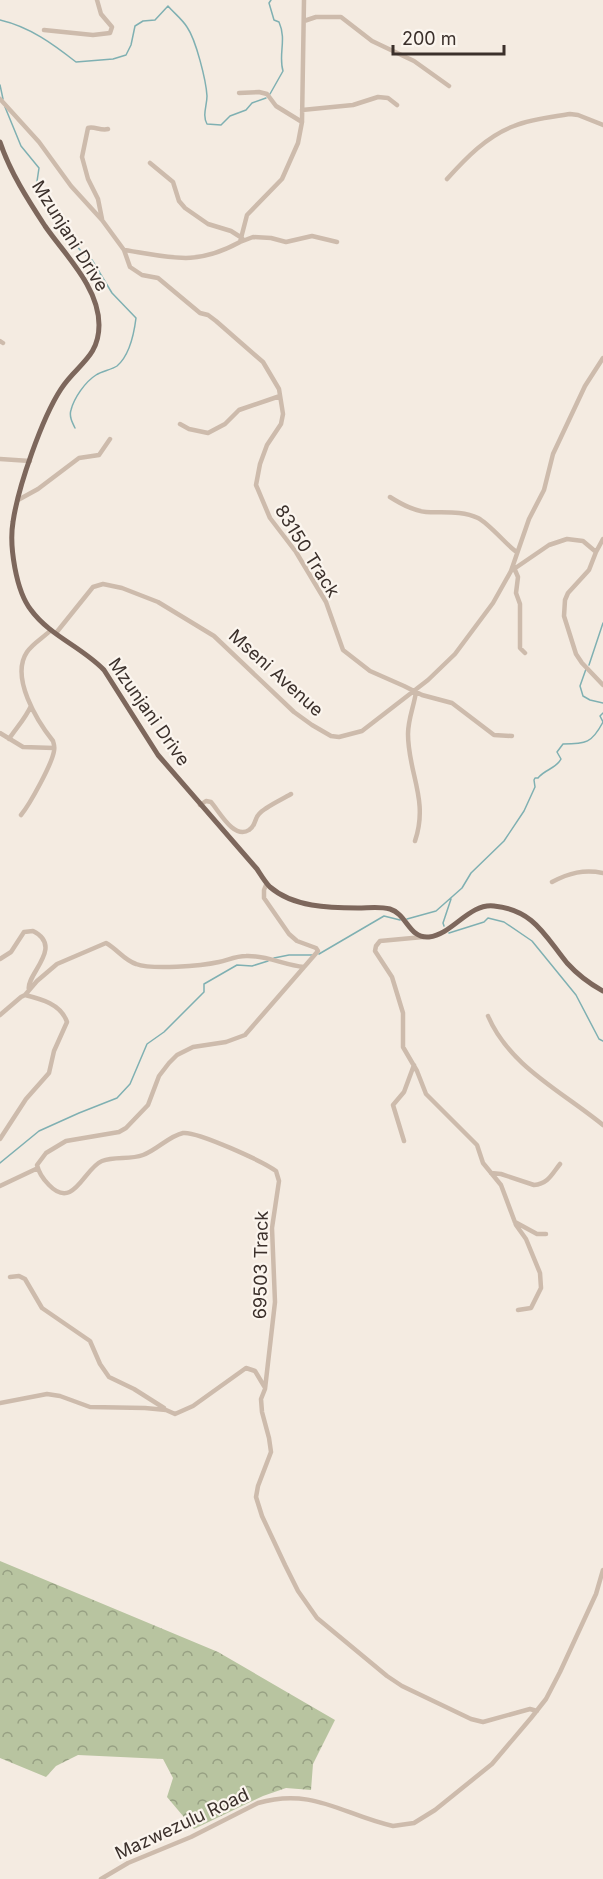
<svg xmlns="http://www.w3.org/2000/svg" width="603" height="1879" font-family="Inter,sans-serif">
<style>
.forest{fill:url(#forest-crowns)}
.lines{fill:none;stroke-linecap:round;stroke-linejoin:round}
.stream{stroke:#7fb0b2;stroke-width:1.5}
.minor{stroke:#cdbbac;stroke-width:4.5}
.major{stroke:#7d675c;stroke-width:5}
.labels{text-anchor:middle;stroke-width:4.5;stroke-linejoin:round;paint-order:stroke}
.street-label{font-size:18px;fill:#3b302b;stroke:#fbf5ee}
</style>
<defs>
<pattern id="forest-crowns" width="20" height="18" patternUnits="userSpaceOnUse" patternTransform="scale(1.5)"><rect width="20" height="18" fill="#b8c4a0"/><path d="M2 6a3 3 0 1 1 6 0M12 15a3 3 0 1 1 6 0" fill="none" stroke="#97a083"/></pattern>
</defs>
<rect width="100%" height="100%" fill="#f4ebe1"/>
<path class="forest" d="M 0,1561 L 218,1652 L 335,1720 L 313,1764 L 311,1790 L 286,1788 L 263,1796 L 194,1829 L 167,1797 L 173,1778 L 163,1759 L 78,1755 L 56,1766 L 46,1777 L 0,1758 Z"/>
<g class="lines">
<path class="stream" d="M 0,20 C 30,27 53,44 76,62 L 113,59 L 126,55 L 131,45 L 135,26 L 143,21 L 155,20 L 168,6 C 174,13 182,19 187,27 C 196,40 206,80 207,96 C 207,106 202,115 207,124 L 221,125 L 230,116 L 246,110 L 252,103 L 266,98
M 0,85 L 3,99
M 270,94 L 283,71 C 278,55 287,40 279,22 L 274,20 L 269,3 L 271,0
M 5,107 L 21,146 L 39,168 L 36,188 L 40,196 L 59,219 L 63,230 L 81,251 L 92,260 L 112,293 L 136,318 C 134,334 130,355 117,366 C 111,370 102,371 96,375 C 85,382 74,398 71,410 C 69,416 72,422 75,428
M 589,665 L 603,623
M 586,669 L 580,686 L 583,696 L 590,700 L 603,703
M 407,919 L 436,911 L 462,888 L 471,873 L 504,841 L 524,811 L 535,787 L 534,780 L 535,778 L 538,778 C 545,769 556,769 561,759 L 557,752 L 563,744 C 586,744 592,743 603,722 L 600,716 L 603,713
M 444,926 L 443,923 L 451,899
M 449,933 L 484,922 L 488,918 L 504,922 L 532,941 L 576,995 L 599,1039 L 603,1041
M 319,954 L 384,916 L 400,920
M 274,958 L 289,955 L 314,955
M 0,1163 L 39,1131 L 79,1113 L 117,1098 L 130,1084 L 147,1044 L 164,1032 L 204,992 L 204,984 L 237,965 L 252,966 L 268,961"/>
<path class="minor" d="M 304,0 L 302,122 L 298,143 L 282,179 L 247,215 L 240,242 L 253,237 L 271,238 L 286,242 L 312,236 L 337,242
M 304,21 L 316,17 L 341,17 L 372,41 L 414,61 L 449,86
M 44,30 L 93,35 L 110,33 L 112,27 L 101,14 L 97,0
M 239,93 L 259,92 L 267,94 L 276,106 L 302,122
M 0,99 L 39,142 L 71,186 L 102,220 L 124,250 L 130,267 L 142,275 L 158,278 L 200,313 L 208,315 L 216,321 L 263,362 L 279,389 L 283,414 L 281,424 L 267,445 L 260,464 L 256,485 L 270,518 L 296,552 L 326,602 L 343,650 L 370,671 L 404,686 L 422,695 L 452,703 L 494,735 L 512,736
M 302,110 L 353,105 L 378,97 L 388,98 L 397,105
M 150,163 L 173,182 L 179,201 L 185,208 L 208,224 L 231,231 L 242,238
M 447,179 C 466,158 487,136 514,126 C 531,119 552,117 570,114 L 578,115 L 603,125
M 102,219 L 98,199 L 88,179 L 82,157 L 88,128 C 94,126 101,131 108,129
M 124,250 C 171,257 194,267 240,242
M 0,341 L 3,343
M 180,424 L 189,429 L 208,433 L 225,424 L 239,410 L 280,396
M 0,459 L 30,461
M 390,497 C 401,504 413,511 426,512 C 442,513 462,510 478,518 C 490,524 511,550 517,552
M 18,500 L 38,489 L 79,458 L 99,455 L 110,439
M 596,552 L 603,539
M 515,570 L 518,577 L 516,593 L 520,604 L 520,648 L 525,653
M 511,571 L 549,545 L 567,539 L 583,541 L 596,552 L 589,570 L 568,593 L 565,600 L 564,616 L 576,654 L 582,663 L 603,685
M 56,633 L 93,587 L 103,584 L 122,588 L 158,602 L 214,636 L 294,712 L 312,725 L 331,736 L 339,737 L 362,731 L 428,680 L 455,654 L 493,603 L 511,571 L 529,519 L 544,490 L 553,454 L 585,386 L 603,358
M 0,733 L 23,747 L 54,748
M 9,739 C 17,727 25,719 31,706
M 200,805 L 206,801 L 211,802 C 219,811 234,840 249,830 C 256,826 254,819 259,814 C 265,807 283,799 291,794
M 21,815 C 30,804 52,764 54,751 C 55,746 54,745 53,741 C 37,721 10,677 27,652 C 33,643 43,638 51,630
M 415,841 C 429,800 408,773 408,734 C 408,719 414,706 416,692
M 552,882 C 569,873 584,869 603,873
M 268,886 L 266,885 L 264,890 L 264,898 L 289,934 L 297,941 L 316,948 L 318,951 L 245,1035 L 226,1042 L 193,1047 L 177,1055 L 169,1063 L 159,1076 L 148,1105 L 126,1128 L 119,1132 L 66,1141 L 46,1153 L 37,1165 C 39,1174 43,1179 49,1185 C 74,1211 84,1168 102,1161 C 115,1156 130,1160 143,1155 C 157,1150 169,1136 183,1133 C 197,1131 264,1162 276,1171 L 279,1181 L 272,1228 L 275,1302 L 265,1389 L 261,1399 L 262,1412 L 269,1438 L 271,1452 L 258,1486 L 256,1497 L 262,1516 L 285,1565 L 298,1591 L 317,1618 L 387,1676 L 402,1686 L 471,1719 L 483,1722 L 530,1709 L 537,1711
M 423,937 L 380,941 L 376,946 L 375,951 L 392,977 L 403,1013 L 403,1047 L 417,1071 L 426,1094 L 477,1145 L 483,1163 L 501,1185 L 516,1225 L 526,1239 L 540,1273 L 541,1288 L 531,1308 L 518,1310
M 0,959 L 11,952 L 24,932 L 33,931 C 65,947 25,975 29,990
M 0,1015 L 21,997 L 25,995 L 37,981 L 57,964 L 106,943 C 117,949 124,960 136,964 C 152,970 201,966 219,962 C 228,960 236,956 246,956 C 266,955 284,965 304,967
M 488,1016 C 509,1066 563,1092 603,1125
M 0,1139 L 26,1099 L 49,1073 L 54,1051 L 67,1022 C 61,1004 41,999 25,995
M 404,1141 L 393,1105 L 404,1092 L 414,1065
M 491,1173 L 501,1174 L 534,1185 C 548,1184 552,1174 560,1164
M 0,1186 L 38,1168
M 515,1222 L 537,1234 L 546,1234
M 10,1277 L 19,1276 L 25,1279 L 42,1308 L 90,1341 L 100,1364 L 109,1377 L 134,1389 L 164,1408
M 0,1403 L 47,1394 L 60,1396 L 90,1407 L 145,1408 L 166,1410 L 175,1414 L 193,1406 L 246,1368 L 255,1371 L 264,1386
M 101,1879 L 128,1863 L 191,1837 L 258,1803 C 313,1787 343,1815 393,1826 L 414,1823 L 435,1810 L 492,1764 L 531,1718 L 546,1699 L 560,1672 L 596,1594 L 603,1570"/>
<path class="major" d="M 0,142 C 10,172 28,200 45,226 C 65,255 99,287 99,325 C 99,358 76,365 61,389 C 42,418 18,487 13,522 C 9,546 16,591 31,610 C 50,636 82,647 104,670 L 158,755 L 257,869 C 261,875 265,882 270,887 C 293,907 329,908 358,908 C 368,908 379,906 390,909 C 407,914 409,939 429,937 C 453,934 469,903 494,906 C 534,910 545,936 567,963 C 577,974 590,984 603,991"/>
</g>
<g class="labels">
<g class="street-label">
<text transform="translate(70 236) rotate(58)" y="6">Mzunjani Drive</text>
<text transform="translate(307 551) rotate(58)" y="6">83150 Track</text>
<text transform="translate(276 673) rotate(42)" y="6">Mseni Avenue</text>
<text transform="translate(149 712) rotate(55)" y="6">Mzunjani Drive</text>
<text transform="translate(261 1265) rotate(-89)" y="6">69503 Track</text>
<text transform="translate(182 1824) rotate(-25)" y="6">Mazwezulu Road</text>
</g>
</g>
<path d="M393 45v9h111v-9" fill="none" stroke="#3b302b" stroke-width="3"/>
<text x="402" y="45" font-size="18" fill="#3b302b" stroke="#fbf5ee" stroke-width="4.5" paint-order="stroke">200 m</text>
</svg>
